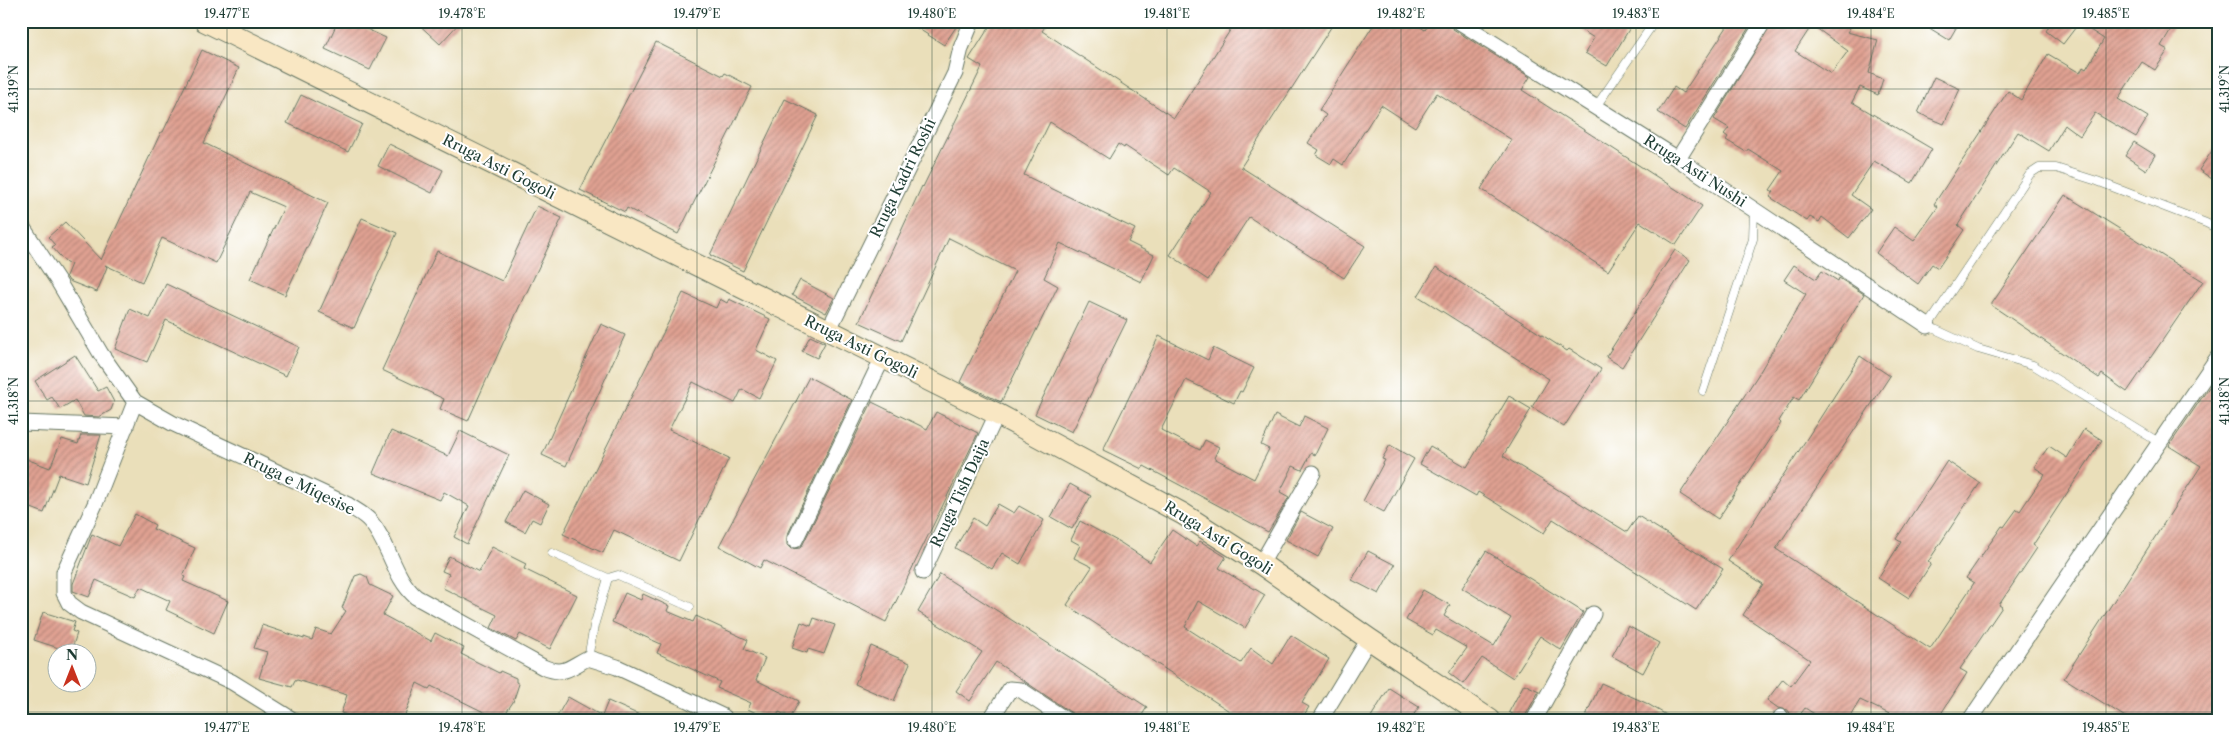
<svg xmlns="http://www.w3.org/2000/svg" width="2239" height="741" font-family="'Libre Caslon Text',serif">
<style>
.building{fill:url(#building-hatch);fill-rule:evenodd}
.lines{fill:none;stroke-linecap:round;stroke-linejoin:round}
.lane-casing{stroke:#667663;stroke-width:9}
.street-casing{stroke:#667663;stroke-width:17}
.secondary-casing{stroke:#667663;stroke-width:23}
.lane{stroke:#fff;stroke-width:8}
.street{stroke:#fff;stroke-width:15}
.secondary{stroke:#f9e7c3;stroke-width:21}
.ticks{fill:none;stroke:#1f3d34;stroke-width:1;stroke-opacity:0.45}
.labels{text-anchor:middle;stroke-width:4;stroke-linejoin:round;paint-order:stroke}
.street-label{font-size:15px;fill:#1f3d34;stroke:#fff}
.neatline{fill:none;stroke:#1f3d34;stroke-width:2}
.ticks-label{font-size:12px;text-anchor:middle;fill:#1f3d34}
</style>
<defs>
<pattern id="building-hatch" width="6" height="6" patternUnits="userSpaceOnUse" patternTransform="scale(1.25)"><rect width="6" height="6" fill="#e0a192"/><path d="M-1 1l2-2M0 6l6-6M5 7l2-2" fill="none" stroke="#b58478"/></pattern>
</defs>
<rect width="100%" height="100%" fill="#fff"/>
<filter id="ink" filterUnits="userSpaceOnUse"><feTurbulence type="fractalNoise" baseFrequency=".02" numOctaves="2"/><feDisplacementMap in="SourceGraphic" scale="10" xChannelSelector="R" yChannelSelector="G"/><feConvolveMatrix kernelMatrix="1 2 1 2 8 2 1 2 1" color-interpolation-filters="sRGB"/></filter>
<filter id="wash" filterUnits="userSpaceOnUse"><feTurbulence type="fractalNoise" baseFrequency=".0096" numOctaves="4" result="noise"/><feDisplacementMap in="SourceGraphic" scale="20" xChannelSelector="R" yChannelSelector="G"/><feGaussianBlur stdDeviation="1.12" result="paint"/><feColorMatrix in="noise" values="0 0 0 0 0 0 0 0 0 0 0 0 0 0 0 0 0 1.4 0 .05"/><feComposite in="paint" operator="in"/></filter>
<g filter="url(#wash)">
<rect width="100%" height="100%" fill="#eadfba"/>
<g id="blocks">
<path class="building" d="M 338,21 L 349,21 L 386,38 L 370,70 L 325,49 Z
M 415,21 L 461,21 L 440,44 Z
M 906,21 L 960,21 L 944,45 Z
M 993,21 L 1049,21 L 1042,31 L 1174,118 L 1236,21 L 1335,21 L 1241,167 L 1365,246 L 1344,278 L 1249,217 L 1208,280 L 1170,255 L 1211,192 L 1174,168 L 1169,175 L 1125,146 L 1124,148 L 1118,144 L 1109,159 L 1050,122 L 1024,175 L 1135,229 L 1128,242 L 1154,255 L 1141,282 L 1060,243 L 1044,278 L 1058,286 L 1001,402 L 960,382 L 1015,271 L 949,238 L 901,341 L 859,322 L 922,186 L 923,187 L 982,67 L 969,59 Z
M 1376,21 L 1411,21 L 1425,30 L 1431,21 L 1444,21 L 1453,29 L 1530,77 L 1522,90 L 1702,206 L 1676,245 L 1640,222 L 1608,271 L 1481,189 L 1512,140 L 1437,93 L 1415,127 L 1381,105 L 1343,165 L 1334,159 L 1331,164 L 1316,155 L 1319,150 L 1308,143 L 1326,115 L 1319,110 Z
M 1567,21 L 1634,21 L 1607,66 L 1585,53 L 1594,38 Z
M 1731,21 L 1753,21 L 1685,129 L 1658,112 L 1674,87 L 1683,93 Z
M 1773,21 L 1855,21 L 1847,32 L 1878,40 L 1869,73 L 1883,79 L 1878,95 L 1860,87 L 1852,102 L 1932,149 L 1912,183 L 1874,161 L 1851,195 L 1871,209 L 1849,238 L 1822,217 L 1819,222 L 1810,217 L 1807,221 L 1770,197 L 1774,192 L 1770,190 L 1783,171 L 1748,149 L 1746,152 L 1726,140 L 1728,137 L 1724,134 L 1729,128 L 1714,119 ZM 1812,25 L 1848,51 L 1831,74 L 1795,51 Z
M 1918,21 L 1960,21 L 1949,40 Z
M 2052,21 L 2176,21 L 2161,46 L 2168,50 L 2155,70 L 2142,62 L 2118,99 L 2148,117 L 2136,137 L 2095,113 L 2080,136 L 2065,125 L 2049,151 L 2018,132 L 1958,225 L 1964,230 L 1938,268 L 1932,264 L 1918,284 L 1876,253 L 1894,227 L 1914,241 L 1938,207 L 1934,204 L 2008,91 L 2021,100 L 2048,54 L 2080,73 L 2083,67 L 2086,69 L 2104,39 L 2079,23 L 2063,44 L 2046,31 Z
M 656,42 L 723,76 L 725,73 L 752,87 L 678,234 L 627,208 L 625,212 L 580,190 Z
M 202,50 L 239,68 L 204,143 L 328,203 L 285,295 L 250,279 L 284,207 L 250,192 L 216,263 L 162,238 L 142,282 L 105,265 L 107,267 L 97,292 L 69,281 L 66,276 L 71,264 L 66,263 L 52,247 L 55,245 L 48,237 L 65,222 L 101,260 L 161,132 L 163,132 Z
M 1934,77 L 1960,89 L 1944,124 L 1918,113 Z
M 301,95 L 362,124 L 348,152 L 287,123 Z
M 785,99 L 818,115 L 743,271 L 710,255 Z
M 2134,142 L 2155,155 L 2146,170 L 2125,156 Z
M 2218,142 L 2218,169 L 2212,179 L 2199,170 Z
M 389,144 L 443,170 L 432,193 L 378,166 Z
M 2065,195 L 2203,281 L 2127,392 L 2102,374 L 2099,378 L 1991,305 Z
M 537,206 L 562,218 L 526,294 L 525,294 L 468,421 L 440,409 L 444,399 L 382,370 L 437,251 L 502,281 Z
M 362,218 L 397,233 L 354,328 L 319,312 Z
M 1675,250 L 1690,260 L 1622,367 L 1606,357 Z
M 1794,265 L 1816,279 L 1822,271 L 1838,281 L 1839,278 L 1864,294 L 1799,400 L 1794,397 L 1779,421 L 1781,423 L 1718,519 L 1680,494 L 1758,375 L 1806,294 L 1784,280 Z
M 1436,267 L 1567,351 L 1569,349 L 1601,369 L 1564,427 L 1532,407 L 1549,379 L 1418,296 Z
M 800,280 L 834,298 L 826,313 L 792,295 Z
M 166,284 L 299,347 L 286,376 L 166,320 L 147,362 L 115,349 L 130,309 L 150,318 Z
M 683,293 L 716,308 L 720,299 L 727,303 L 729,299 L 770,319 L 756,350 L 777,361 L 759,398 L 742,389 L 735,403 L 693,382 L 669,430 L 729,458 L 679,561 L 614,530 L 603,553 L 563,534 Z
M 1089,302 L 1127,320 L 1072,432 L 1035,414 Z
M 601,324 L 625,335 L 566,466 L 542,455 Z
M 810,336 L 825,343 L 817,358 L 802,351 Z
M 1159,336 L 1208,360 L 1213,348 L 1254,368 L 1242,392 L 1240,391 L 1234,403 L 1186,380 L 1161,430 L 1200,450 L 1205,440 L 1219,447 L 1214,458 L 1254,479 L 1269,449 L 1261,445 L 1275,415 L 1299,427 L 1304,416 L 1328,428 L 1315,455 L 1311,453 L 1302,470 L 1293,466 L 1280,492 L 1289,497 L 1268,532 L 1144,466 L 1142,469 L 1103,450 Z
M 75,355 L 98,391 L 106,387 L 114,402 L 111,410 L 99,417 L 84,416 L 75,400 L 60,409 L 52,397 L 47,400 L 35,381 Z
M 1860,356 L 1890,376 L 1776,549 L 1930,649 L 1974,583 L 1966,578 L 2002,526 L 2004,527 L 2017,509 L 2020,511 L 2045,474 L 2034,467 L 2049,446 L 2067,458 L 2084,429 L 2102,440 L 2033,545 L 2037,548 L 1999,605 L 2002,607 L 1960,669 L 1967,673 L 1937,720 L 1902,720 L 1860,700 L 1848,720 L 1824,720 L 1805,708 L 1796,720 L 1794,720 L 1788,710 L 1778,708 L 1767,700 L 1783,679 L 1791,686 L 1810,660 L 1743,615 L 1763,584 L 1728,561 Z
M 2218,374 L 2218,720 L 2130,720 L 2064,678 L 2201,466 L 2169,446 Z
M 809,377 L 852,400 L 787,536 L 787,545 L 791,549 L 800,548 L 803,544 L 872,402 L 927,429 L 936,412 L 978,433 L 886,622 L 764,560 L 760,568 L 719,546 Z
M 1509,396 L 1531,409 L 1503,456 L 1627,532 L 1638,516 L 1723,569 L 1696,610 L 1553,519 L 1544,533 L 1478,492 L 1476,496 L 1420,464 L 1430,446 L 1467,467 Z
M 391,431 L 448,456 L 460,431 L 509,455 L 467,544 L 454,537 L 469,506 L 444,492 L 440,500 L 373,473 Z
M 81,435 L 101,435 L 86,483 L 59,474 L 44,513 L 21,504 L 21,457 L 50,468 L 62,439 L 78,444 Z
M 1390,445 L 1414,459 L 1384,512 L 1363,501 L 1385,460 L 1382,459 Z
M 1947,461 L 1980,483 L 1928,562 L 1931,564 L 1909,598 L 1878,578 L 1901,542 L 1896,539 Z
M 1070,484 L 1091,496 L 1072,529 L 1051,517 Z
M 523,490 L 549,504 L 540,523 L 532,519 L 525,532 L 506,522 Z
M 998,504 L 1014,513 L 1019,506 L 1044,520 L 1020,564 L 1002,553 L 992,569 L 955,548 L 973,518 L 985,526 Z
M 1301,512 L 1333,529 L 1318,557 L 1286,540 Z
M 135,514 L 155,525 L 153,529 L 195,548 L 183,576 L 185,577 L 183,581 L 228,601 L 214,633 L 166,610 L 170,601 L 140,587 L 135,597 L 96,580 L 89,597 L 73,591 L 73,584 L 92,534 L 118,546 Z
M 1080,521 L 1121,543 L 1150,562 L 1172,530 L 1196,546 L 1200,541 L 1226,557 L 1219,568 L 1265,595 L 1245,628 L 1198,601 L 1185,627 L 1241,663 L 1251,648 L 1273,664 L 1291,635 L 1329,659 L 1302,703 L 1309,707 L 1301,720 L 1243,720 L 1067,605 L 1092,567 L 1074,558 L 1080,545 L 1071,540 Z
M 492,547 L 526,564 L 524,569 L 577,595 L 550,649 L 520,634 L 516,641 L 491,628 L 497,615 L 443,588 L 449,574 L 442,571 L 449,556 L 479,572 Z
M 1368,551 L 1395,565 L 1379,594 L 1352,580 Z
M 1486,551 L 1583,612 L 1561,650 L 1540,636 L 1513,678 L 1482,658 L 1463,684 L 1449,673 L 1467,648 L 1436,630 L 1433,635 L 1406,620 L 1423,590 L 1450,605 L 1444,616 L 1494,646 L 1511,618 L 1462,588 Z
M 361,574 L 367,577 L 370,585 L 393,596 L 383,615 L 431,641 L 435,633 L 464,648 L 461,654 L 499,673 L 500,671 L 516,678 L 516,682 L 519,684 L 513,702 L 503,717 L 498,719 L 431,686 L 429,689 L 417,683 L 403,720 L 346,720 L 347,715 L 341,713 L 347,695 L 297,680 L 295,681 L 292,687 L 259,678 L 267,652 L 254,648 L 262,625 L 304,639 L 304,637 L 312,640 L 316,629 L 331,634 L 346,611 L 342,608 L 355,576 Z
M 940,574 L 1147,707 L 1139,720 L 1082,720 L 996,662 L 970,701 L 956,691 L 982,652 L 918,612 Z
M 625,593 L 641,600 L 643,594 L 669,606 L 667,611 L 693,622 L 696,616 L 748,640 L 744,649 L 765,658 L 756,680 L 799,701 L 791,717 L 779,712 L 775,720 L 770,720 L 748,709 L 751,703 L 717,688 L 720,682 L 657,653 L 661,644 L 612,622 Z
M 43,612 L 75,622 L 72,631 L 77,633 L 71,652 L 34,640 Z
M 814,618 L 835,625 L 824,654 L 808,649 L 807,653 L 792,648 L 801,622 L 811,626 Z
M 1628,626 L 1659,643 L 1643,673 L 1612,656 Z
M 871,646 L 910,663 L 894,701 L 855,684 Z
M 1601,683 L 1646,703 L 1675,720 L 1597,720 L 1586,715 Z
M 1524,684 L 1539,691 L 1523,720 L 1509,712 Z
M 1389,688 L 1419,707 L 1410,720 L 1369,720 Z
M 568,697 L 602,716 L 608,701 L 651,720 L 555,720 Z"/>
</g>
</g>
<g filter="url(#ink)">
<use href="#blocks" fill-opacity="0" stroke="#667663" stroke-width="1"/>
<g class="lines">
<g class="lane-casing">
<path id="lane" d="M 1595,108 L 1655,21
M 1703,391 L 1753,239 L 1754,210
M 2160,443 L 2033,365 L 1978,349 L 1928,326 L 2030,174 L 2039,168 L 2056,168 L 2097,181 L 2206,223 L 2218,229
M 552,553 L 608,578
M 588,658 L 594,626 L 608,578 L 618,575 L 690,607"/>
</g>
<g class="street-casing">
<path id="street" d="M 1458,21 L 1678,159 L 1928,326
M 1678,159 L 1764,21
M 21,225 L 58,281 L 101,354 L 135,402 L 172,423 L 348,505 C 355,510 364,514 370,521 C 390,544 393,577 416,597 L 543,667 C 565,676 568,668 588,658 L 617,667 L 724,717
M 828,331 L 955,73 L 961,48 L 972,21
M 135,402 L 95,504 L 64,572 L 64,593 L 69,603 L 81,612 L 232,682 L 293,720
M 21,423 L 126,427
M 795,540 L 883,357
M 1261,564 L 1313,473
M 923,572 L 997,414
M 990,720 L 1010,689 L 1021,690 L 1066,720
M 1320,720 L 1369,639
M 1534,720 L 1593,614
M 1780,720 L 1781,717
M 1970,720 L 2218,357"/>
</g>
<g class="secondary-casing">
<path id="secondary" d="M 205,21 L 997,414 L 1183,514 L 1261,564 L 1369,639 L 1490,720"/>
</g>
<use href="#lane" class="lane"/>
<use href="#street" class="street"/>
<use href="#secondary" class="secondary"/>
</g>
</g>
<path class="ticks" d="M 227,21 L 227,720M 462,21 L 462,720M 697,21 L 697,720M 932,21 L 932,720M 1167,21 L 1167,720M 1401,21 L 1401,720M 1636,21 L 1636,720M 1871,21 L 1871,720M 2106,21 L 2106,720M 21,89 L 2218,89M 21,401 L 2218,401M 21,712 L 2218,712"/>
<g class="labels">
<g class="street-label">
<text transform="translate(499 167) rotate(27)" y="5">Rruga Asti Gogoli</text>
<text transform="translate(1695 171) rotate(33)" y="5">Rruga Asti Nushi</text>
<text transform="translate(903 178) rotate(-64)" y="5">Rruga Kadri Roshi</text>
<text transform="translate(861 347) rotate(26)" y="5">Rruga Asti Gogoli</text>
<text transform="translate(299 484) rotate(26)" y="5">Rruga e Miqesise</text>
<text transform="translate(960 493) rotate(-65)" y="5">Rruga Tish Daija</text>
<text transform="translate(1218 538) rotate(32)" y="5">Rruga Asti Gogoli</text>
</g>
</g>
<rect width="2239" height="741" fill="none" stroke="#fff" stroke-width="55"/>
<g transform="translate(72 668)"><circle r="24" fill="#ffffff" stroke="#a5b1ae"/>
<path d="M0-4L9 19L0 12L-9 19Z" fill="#c8321e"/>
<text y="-8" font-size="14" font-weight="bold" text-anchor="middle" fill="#1f3d34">N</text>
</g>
<rect x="28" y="28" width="2184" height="686" class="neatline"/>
<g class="ticks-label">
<text x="227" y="18">19.477°E</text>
<text x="462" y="18">19.478°E</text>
<text x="697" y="18">19.479°E</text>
<text x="932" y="18">19.480°E</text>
<text x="1167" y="18">19.481°E</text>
<text x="1401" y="18">19.482°E</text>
<text x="1636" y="18">19.483°E</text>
<text x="1871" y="18">19.484°E</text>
<text x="2106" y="18">19.485°E</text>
<text transform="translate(14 89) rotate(-90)" y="4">41.319°N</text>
<text transform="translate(2225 89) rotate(-90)" y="4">41.319°N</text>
<text transform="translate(14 401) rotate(-90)" y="4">41.318°N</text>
<text transform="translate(2225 401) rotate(-90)" y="4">41.318°N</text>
<text x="227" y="732">19.477°E</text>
<text x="462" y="732">19.478°E</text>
<text x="697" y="732">19.479°E</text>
<text x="932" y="732">19.480°E</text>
<text x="1167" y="732">19.481°E</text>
<text x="1401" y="732">19.482°E</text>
<text x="1636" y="732">19.483°E</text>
<text x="1871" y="732">19.484°E</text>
<text x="2106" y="732">19.485°E</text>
</g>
</svg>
